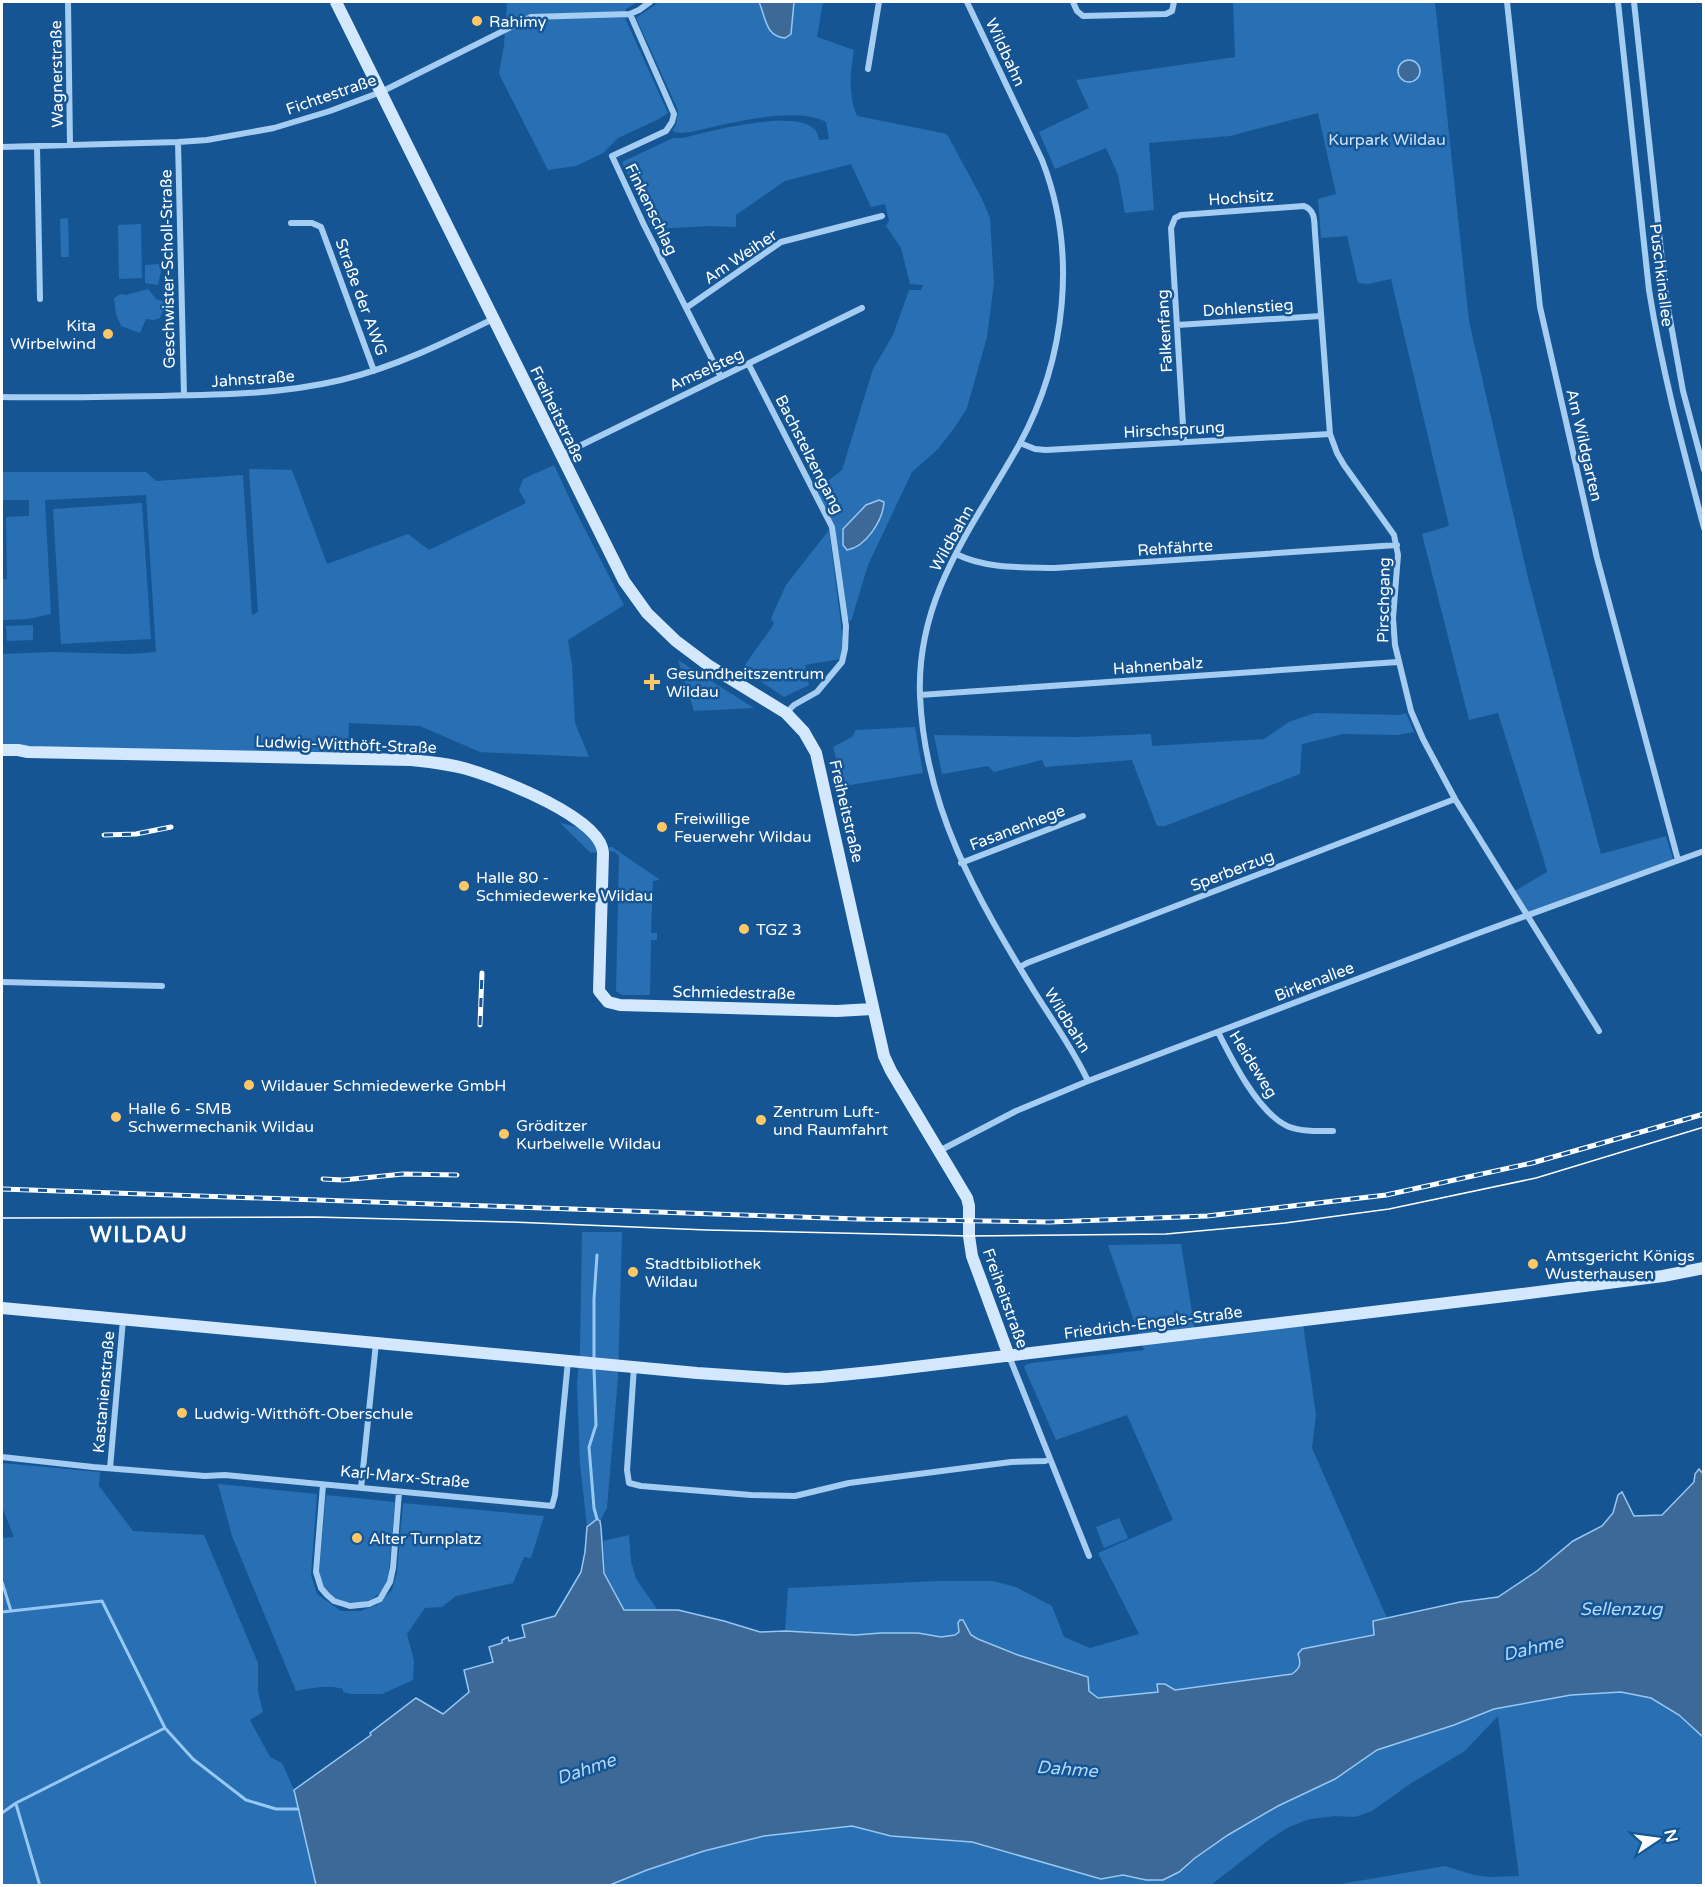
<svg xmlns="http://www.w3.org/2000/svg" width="1705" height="1887" font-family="'Varela Round',sans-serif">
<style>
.green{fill:#2870b3}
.water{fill:#3c6997;stroke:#97c8f4;stroke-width:1.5}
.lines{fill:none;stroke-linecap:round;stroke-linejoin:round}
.stream{stroke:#97c8f4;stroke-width:3}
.street{stroke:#a5ccf1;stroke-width:6}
.secondary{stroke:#d3e8fc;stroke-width:12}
.tram{stroke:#fff;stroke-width:1.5}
.rail-casing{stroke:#fff;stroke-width:5}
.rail{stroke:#155594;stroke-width:3;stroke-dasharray:9;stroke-linecap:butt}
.poi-dot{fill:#ffc865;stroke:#155594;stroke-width:2}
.labels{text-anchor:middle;stroke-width:5;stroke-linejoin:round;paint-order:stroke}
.poi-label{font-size:16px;fill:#fff;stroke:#155594;text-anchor:start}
.street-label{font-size:16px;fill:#fff;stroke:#155594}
.park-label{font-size:16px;fill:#cce5fc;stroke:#155594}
.water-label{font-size:18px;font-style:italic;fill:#b1d6f8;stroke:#155594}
.district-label{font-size:22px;font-weight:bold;letter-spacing:1.5px;fill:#fff;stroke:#155594}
</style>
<rect width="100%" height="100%" fill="#155594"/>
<path class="green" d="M 507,2 L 637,2 L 626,9 L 626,20 L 668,113 L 659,119 L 618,138 L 603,153 L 576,166 L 548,170 L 499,74 L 504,45 Z
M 659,2 L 759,2 L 771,34 L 793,11 L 794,2 L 823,2 L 817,37 L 854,50 C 850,73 848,93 857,116 L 947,134 L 982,199 L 990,218 L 994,283 L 987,337 L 967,408 L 955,427 L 938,449 L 912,472 L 868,565 L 851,621 L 847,618 L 835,528 L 816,490 L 842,470 L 873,369 L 893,335 L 909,290 L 921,290 L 923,285 L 910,284 L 901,248 L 886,226 L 889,221 L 885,204 L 871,207 L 851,164 L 785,181 L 736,215 L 736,227 L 710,226 L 652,229 L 622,162 L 673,138 L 683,138 C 707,132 799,107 816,131 C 817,133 819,138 819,140 L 829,139 L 826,122 C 798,107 739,121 708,128 C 696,130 684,136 672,131 L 676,125 L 678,110 L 636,18 Z
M 1233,2 L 1435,2 L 1469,321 L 1528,578 L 1601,854 L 1666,836 L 1673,859 L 1527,912 L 1515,891 L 1547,872 L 1543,857 L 1498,713 L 1469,720 L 1422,534 L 1449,526 L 1391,279 L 1368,284 L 1358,283 L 1347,236 L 1321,238 L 1318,199 L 1336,194 L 1318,113 L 1230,136 L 1149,143 L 1154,210 L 1125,213 L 1118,175 L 1106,148 L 1055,169 L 1039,132 L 1089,108 L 1076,80 L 1235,57 Z
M 68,218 L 69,257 L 61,257 L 60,219 Z
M 141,224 L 142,278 L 119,279 L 118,225 Z
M 160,264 L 161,272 L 158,285 L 145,283 L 145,265 Z
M 148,289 L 156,299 L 166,302 L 160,318 L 154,320 L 146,319 L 140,333 L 121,326 L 116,314 L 114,298 L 121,294 L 126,295 Z
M 554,465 L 574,508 L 624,605 L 568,640 L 572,665 L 575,723 L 589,757 L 480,752 L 420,726 L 349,723 L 348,753 L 2,746 L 2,654 L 50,652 L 129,654 L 156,652 L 146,495 L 45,500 L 51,614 L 28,619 L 2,620 L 2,579 L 7,579 L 6,517 L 29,516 L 29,500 L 2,500 L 2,472 L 146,472 L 156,481 L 243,475 L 252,615 L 258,612 L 249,469 L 292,470 L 327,564 L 408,534 L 429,550 L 526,503 L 519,490 L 523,479 Z
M 142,503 L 151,639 L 61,644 L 53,509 Z
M 829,530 L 843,640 L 840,659 L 805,665 L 809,685 L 784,697 L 742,669 L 774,624 L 771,618 L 786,585 Z
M 33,625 L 33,640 L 7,641 L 6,626 Z
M 678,660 L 754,708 L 694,711 Z
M 1315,713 L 1400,715 L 1406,713 L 1414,732 L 1397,735 L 1343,734 L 1302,744 L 1300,774 L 1165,826 L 1157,826 L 1132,760 L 1045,767 L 1042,760 L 994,772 L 988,766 L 942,774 L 934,735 L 1079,737 L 1151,734 L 1152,746 L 1264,739 L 1289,722 Z
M 915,727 L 923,773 L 844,786 L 833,747 L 852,737 L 856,730 Z
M 560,823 C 582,828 590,830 598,852 L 591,853 Z
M 609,847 L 612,847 L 659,879 L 659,880 L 653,881 L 651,933 L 657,933 L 657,940 L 651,940 L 650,995 L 622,995 L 616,991 L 619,856 L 615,852 L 607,851 Z
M 582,1232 L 622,1232 L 618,1377 L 607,1508 L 600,1521 L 597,1519 L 587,1527 L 580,1464 L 577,1383 L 580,1350 Z
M 1181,1244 L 1196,1337 L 1303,1324 L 1316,1415 L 1312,1448 L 1387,1618 L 1373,1621 L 1375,1635 L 1302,1649 L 1299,1654 C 1301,1663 1301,1668 1292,1674 L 1175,1690 L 1165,1684 L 1157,1684 L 1158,1692 L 1098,1698 L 1055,1666 L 1018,1655 L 971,1635 L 959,1632 C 946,1641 929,1633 914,1633 C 894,1632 874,1635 854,1635 C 831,1635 808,1632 785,1631 L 788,1588 L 939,1581 L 993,1581 L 1016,1587 L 1052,1606 L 1064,1637 L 1090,1648 L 1139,1634 L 1098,1553 L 1173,1520 L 1127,1415 L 1056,1440 L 1024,1367 L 1027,1364 L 1032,1363 L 1144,1350 L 1108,1245 Z
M 2,1463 L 100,1472 L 99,1486 L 133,1531 L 204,1535 L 258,1663 L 258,1691 L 263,1712 L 250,1720 L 270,1757 L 282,1763 L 294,1790 L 316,1885 L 2,1885 L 2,1538 L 14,1537 L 2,1507 Z
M 218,1484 L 317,1494 L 311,1575 L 317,1594 L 341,1611 L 360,1611 L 377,1605 L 392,1590 L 397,1572 L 403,1503 L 544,1516 L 531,1558 L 524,1557 L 513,1583 L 456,1596 L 442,1607 L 425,1608 L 407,1634 L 414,1661 L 413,1680 L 382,1694 L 351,1694 L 343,1692 L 343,1689 C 328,1684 311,1688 296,1691 L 232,1536 Z
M 326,1495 L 395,1502 L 388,1581 L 379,1594 L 370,1600 L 357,1603 L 344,1602 L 332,1596 L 324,1587 L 319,1574 Z
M 1119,1518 L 1128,1538 L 1104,1548 L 1096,1527 Z
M 629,1535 L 631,1561 L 636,1579 L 657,1609 L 624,1609 L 605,1573 L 603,1541 Z
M 1621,1692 L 1651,1698 L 1679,1715 L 1703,1737 L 1703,1885 L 1335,1885 L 1445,1866 L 1474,1875 L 1489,1877 L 1519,1876 L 1498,1716 L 1465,1751 L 1410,1784 L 1372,1811 L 1355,1817 L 1336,1816 L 1310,1819 L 1289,1827 L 1270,1839 L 1211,1885 L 1050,1886 L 1035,1878 L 1049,1885 L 610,1886 L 647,1870 L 704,1851 L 764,1836 L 852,1826 L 891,1836 L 972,1842 L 1101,1879 L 1123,1875 L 1146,1880 L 1179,1872 L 1195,1858 L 1228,1835 L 1278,1806 L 1335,1779 L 1377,1750 L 1454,1725 L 1494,1709 L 1571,1695 Z"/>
<path class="water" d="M 759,2 L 794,2 L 791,34 L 785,38 C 765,36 766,18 759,2 Z
M1398 71a11 11 0 1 1 22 0a11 11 0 1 1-22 0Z
M 879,500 L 884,502 C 883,520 866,547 847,550 L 843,545 L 843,529 L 866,505 Z
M 1699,1469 L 1704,1475 L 1703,1737 L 1679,1715 L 1651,1698 L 1621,1692 L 1571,1695 L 1494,1709 L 1454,1725 L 1377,1750 L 1335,1779 L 1278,1806 L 1228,1835 L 1195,1858 L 1179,1872 L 1163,1880 L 1146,1880 L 1123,1875 L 1101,1879 L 972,1842 L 891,1836 L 852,1826 L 764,1836 L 704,1851 L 647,1870 L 610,1885 L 316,1885 L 294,1790 L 371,1735 L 370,1733 L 416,1698 L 443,1714 L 469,1692 L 464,1670 L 493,1662 L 489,1647 L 502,1643 L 502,1640 L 508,1637 L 509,1641 L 525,1637 L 522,1625 L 555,1616 L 581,1572 L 585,1552 L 587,1527 L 597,1519 L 600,1521 L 601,1528 L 604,1573 L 624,1610 L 678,1610 L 724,1621 L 760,1632 L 785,1631 L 855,1635 L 881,1633 L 918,1633 L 941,1637 L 955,1635 L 959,1632 L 958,1623 L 960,1620 L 963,1620 L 971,1635 L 978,1639 L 1018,1655 L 1088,1677 L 1089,1691 L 1098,1698 L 1158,1692 L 1157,1684 L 1165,1684 L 1175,1690 L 1292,1674 C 1301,1668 1301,1663 1298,1654 L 1302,1649 L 1374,1635 L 1373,1621 L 1460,1602 L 1498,1597 L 1537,1571 L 1573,1541 L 1602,1526 L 1613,1513 L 1618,1495 L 1622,1492 L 1634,1516 L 1662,1515 L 1694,1482 L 1695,1474 Z"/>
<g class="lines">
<path class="stream" d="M 594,1361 L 594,1299 L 597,1255
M 594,1368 L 596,1425 L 589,1447 L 594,1508 L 597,1519
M 2,1582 L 11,1611
M 2,1612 L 102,1601 L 165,1728 L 193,1759 L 246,1800 L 276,1809 L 298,1809
M 16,1804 L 40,1886
M 2,1813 L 16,1803 L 165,1728"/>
<path class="street" d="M 68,2 L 70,145
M 967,2 L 1042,160 C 1078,252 1066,359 1019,445 C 973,527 916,596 920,696 C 925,809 977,898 1034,991 C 1052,1020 1073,1049 1088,1081
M 1073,2 L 1077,11 L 1083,16 L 1166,14 L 1172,11 L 1174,2
M 1507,2 L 1540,307 L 1597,558 L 1678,860
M 1618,2 L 1649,290 C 1662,371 1683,449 1704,528
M 1634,2 L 1666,297 L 1683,391 L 1704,470
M 630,14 L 674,114 L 672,122 L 666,131 L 612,156 L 644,225 L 721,377
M 868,69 L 879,2
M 178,142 L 184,395
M 37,146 L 40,299
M 2,147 L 178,142 L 207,140 L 274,128 L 330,111 L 381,92 L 531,17 L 630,14 L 639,10 L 650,2
M 291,223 L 312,223 L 321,227 L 374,371
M 686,308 L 781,242 L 882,216
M 1177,325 L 1321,316
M 749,365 L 832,527 L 846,626 L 845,649 L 842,662 L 817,692 L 794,705 L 786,713
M 2,397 C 55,398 108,397 161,396 C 221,395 282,394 341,380 C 395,367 444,343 493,319
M 1184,442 L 1171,228 L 1175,218 L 1181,215 L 1304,206 C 1316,211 1314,221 1315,233 L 1330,434 L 1337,453 L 1344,465 L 1394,535 L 1398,555 L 1393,618 L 1395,645 L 1411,711 L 1423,739 L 1455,799 L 1599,1031
M 1020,443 L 1035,449 L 1046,450 L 1330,434
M 561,455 L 862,308
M 956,554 C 986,569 1022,567 1055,568 L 1397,545
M 920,695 L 1398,662
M 961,863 L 1083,816
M 1020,967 L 1027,963 L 1455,799
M 2,982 L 162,986
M 1218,1032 C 1232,1060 1258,1112 1287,1126 C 1301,1132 1318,1131 1333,1131
M 939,1151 L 1016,1111 L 1088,1081 L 1476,934 L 1704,851
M 1009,1356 L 1089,1556
M 634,1367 L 627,1470 L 629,1483 L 641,1486 L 751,1495 L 795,1496 L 849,1483 L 1011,1462 L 1045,1461 L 1050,1459
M 2,1457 L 93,1467 L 205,1476 L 225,1475 L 552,1506 L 555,1495 L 568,1361
M 110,1468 L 123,1320
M 323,1485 L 316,1572 L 321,1588 L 327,1595 L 334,1601 L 350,1606 L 369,1604 L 380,1599 L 390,1582 L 393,1568 L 399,1492
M 361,1488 L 376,1343"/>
<path class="secondary" d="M 336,2 L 624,581 L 647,613 L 676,641 L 708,665 L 786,713 L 804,732 L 816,753 L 884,1056 L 891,1071 L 967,1198 L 969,1206 L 969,1236 L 972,1256 L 1009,1356
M 2,750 L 18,750 L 28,752 L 411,760 C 431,762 451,764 470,770 C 500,779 602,818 603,853 L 599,991 L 608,1002 L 620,1005 L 837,1011 L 872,1009
M 2,1308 L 697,1373 L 786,1379 L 821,1377 L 881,1371 L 1522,1294 L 1663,1276 L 1704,1268"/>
<path class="tram" d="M 2,1218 L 315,1217 L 512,1222 L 707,1230 L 969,1236 L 1166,1234 L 1285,1223 L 1389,1209 L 1536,1178 L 1704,1127"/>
<g class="rail-casing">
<path id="rail" d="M 104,835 L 136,834 L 171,827
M 480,1025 L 482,973
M 323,1179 L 343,1180 L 403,1174 L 457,1175
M 2,1189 L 858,1219 L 1050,1222 L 1207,1216 L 1386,1195 L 1532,1163 L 1704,1114"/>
</g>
<use href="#rail" class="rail"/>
</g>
<g class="poi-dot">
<circle cx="477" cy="21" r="6"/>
<circle cx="108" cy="334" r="6"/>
<path d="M649 673h6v6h6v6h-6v6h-6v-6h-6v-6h6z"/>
<circle cx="662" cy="827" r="6"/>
<circle cx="464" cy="886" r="6"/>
<circle cx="744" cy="929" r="6"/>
<circle cx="249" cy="1085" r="6"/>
<circle cx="116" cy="1117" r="6"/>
<circle cx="761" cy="1120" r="6"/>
<circle cx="504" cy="1134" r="6"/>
<circle cx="1533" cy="1264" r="6"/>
<circle cx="633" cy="1272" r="6"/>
<circle cx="182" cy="1413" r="6"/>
<circle cx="357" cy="1538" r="6"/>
</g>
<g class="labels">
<g class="poi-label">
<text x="489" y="27">Rahimy</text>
<text x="96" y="331" text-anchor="end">Kita<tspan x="96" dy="18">Wirbelwind</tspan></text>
<text x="666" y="679">Gesundheitszentrum<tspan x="666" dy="18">Wildau</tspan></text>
<text x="674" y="824">Freiwillige<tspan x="674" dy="18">Feuerwehr Wildau</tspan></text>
<text x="476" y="883">Halle 80 -<tspan x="476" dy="18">Schmiedewerke Wildau</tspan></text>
<text x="756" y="935">TGZ 3</text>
<text x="261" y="1091">Wildauer Schmiedewerke GmbH</text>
<text x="128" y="1114">Halle 6 - SMB<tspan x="128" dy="18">Schwermechanik Wildau</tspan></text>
<text x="773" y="1117">Zentrum Luft-<tspan x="773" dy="18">und Raumfahrt</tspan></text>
<text x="516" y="1131">Gröditzer<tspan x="516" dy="18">Kurbelwelle Wildau</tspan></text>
<text x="1545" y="1261">Amtsgericht Königs<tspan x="1545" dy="18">Wusterhausen</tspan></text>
<text x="645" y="1269">Stadtbibliothek<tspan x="645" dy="18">Wildau</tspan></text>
<text x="194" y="1419">Ludwig-Witthöft-Oberschule</text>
<text x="369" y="1544">Alter Turnplatz</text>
</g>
<g class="street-label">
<text transform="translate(1006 52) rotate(65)" y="6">Wildbahn</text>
<text transform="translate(56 74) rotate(-91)" y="6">Wagnerstraße</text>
<text transform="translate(331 94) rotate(-19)" y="6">Fichtestraße</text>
<text transform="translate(1241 197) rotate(-4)" y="6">Hochsitz</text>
<text transform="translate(652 209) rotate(64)" y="6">Finkenschlag</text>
<text transform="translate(740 256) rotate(-34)" y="6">Am Weiher</text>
<text transform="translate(167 269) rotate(-91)" y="6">Geschwister-Scholl-Straße</text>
<text transform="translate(1662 275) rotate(83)" y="6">Puschkinallee</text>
<text transform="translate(362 297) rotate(70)" y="6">Straße der AWG</text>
<text transform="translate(1248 307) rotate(-4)" y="6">Dohlenstieg</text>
<text transform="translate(1164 331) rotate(-93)" y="6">Falkenfang</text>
<text transform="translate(706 369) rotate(-25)" y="6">Amselsteg</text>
<text transform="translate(253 378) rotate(-4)" y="6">Jahnstraße</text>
<text transform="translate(558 414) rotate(64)" y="6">Freiheitstraße</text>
<text transform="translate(1174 429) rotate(-3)" y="6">Hirschsprung</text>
<text transform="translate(1585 445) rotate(77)" y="6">Am Wildgarten</text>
<text transform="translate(810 454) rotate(63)" y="6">Bachstelzengang</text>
<text transform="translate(951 538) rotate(-61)" y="6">Wildbahn</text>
<text transform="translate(1175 547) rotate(-4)" y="6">Rehfährte</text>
<text transform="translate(1383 600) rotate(-89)" y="6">Pirschgang</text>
<text transform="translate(1158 665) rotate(-4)" y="6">Hahnenbalz</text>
<text transform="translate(346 744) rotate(2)" y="6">Ludwig-Witthöft-Straße</text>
<text transform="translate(847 811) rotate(77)" y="6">Freiheitstraße</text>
<text transform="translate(1017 827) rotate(-21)" y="6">Fasanenhege</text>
<text transform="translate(1232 870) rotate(-21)" y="6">Sperberzug</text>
<text transform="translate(1314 981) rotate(-21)" y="6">Birkenallee</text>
<text transform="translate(734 992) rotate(1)" y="6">Schmiedestraße</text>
<text transform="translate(1068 1020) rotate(58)" y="6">Wildbahn</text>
<text transform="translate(1254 1064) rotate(58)" y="6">Heideweg</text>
<text transform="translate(1006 1298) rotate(70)" y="6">Freiheitstraße</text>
<text transform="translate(1153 1322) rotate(-7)" y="6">Friedrich-Engels-Straße</text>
<text transform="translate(103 1392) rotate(-85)" y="6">Kastanienstraße</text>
<text transform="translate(405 1476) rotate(5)" y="6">Karl-Marx-Straße</text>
</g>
<g class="park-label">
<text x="1387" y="145">Kurpark Wildau</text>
</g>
<g class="water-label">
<text x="1621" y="1615">Sellenzug</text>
<text transform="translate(1533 1648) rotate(-13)" y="6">Dahme</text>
<text transform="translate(586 1769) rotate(-19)" y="6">Dahme</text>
<text transform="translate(1067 1769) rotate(4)" y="6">Dahme</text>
</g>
<g class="district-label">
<text x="139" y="1242">WILDAU</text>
</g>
</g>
<rect width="1705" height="1887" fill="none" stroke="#ffffff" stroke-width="6"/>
<g transform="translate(1657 1839) rotate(77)" stroke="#155594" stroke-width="4.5" paint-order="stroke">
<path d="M0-4.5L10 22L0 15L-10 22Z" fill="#ffffff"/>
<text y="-9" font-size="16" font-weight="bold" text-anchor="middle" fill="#ffffff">N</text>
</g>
</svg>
